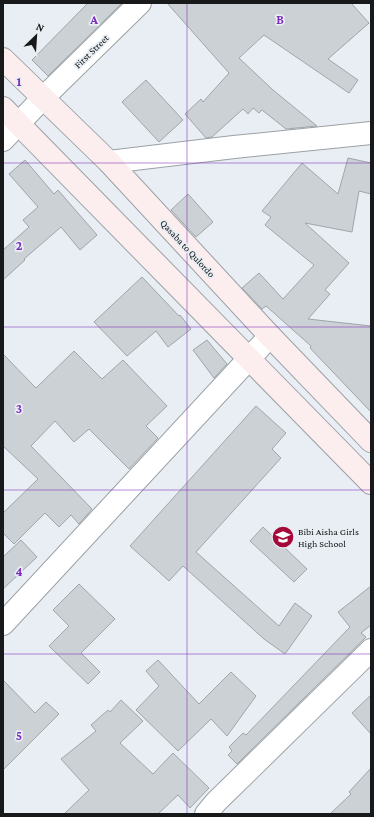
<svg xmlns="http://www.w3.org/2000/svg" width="374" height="817" font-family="'Crimson Pro',serif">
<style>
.building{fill:#cbd1d5;stroke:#a0a5aa}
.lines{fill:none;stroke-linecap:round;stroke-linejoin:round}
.street-casing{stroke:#9ba1a5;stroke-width:24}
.secondary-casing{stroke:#9ba1a5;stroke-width:24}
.street{stroke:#fff;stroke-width:22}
.secondary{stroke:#fcedee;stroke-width:22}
.grid{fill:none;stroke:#7b2cbf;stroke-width:1;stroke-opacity:0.55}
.labels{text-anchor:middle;stroke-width:3.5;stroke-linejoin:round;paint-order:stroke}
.street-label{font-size:10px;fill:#17191a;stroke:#e8eef3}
.poi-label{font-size:10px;fill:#17191a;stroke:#e8eef3;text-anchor:start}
.grid-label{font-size:13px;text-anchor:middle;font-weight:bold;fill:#7b2cbf;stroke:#e8eef3;stroke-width:3.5;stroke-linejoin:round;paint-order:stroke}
</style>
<rect width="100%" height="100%" fill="#e8eef3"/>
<path class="building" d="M 88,3 L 122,3 L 48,76 L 32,60 Z
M 167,3 L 351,3 L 369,23 L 328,59 L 358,80 L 349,93 L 264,35 L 239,58 L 273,90 L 317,126 L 286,129 L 262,110 L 259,113 L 253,108 L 248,114 L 243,109 L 212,137 L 206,138 L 185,114 L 201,99 L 203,102 L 229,73 Z
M 146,80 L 183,120 L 159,142 L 122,102 Z
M 348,158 L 371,163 L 371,194 L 359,191 L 352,232 L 305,223 L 349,263 L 325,290 L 330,294 L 308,319 L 371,326 L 371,412 L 310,348 L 311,346 L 266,306 L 262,309 L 242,288 L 259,273 L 283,299 L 314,265 L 265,225 L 271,217 L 262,211 L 302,163 L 338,194 Z
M 25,160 L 54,194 L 58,190 L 97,235 L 80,250 L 61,227 L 24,259 L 25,260 L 3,280 L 3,250 L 29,227 L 23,220 L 38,207 L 9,174 Z
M 188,194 L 213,222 L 196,237 L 171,210 Z
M 142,277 L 179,316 L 180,315 L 191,329 L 168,347 L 156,331 L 127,356 L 94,322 Z
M 207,340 L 227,364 L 214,378 L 193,350 Z
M 74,351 L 102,379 L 123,360 L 167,406 L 146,426 L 158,438 L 129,469 L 89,429 L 74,442 L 55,421 L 31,446 L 92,509 L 79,524 L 71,515 L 59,527 L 45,513 L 14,544 L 3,533 L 3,513 L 38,479 L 3,446 L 3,354 L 36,388 Z
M 256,406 L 286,433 L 272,449 L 281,458 L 196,552 L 279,626 L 295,603 L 312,616 L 285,654 L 264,639 L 183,566 L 169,581 L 130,546 Z
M 263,527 L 307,569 L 294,582 L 250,541 Z
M 21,540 L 37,557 L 3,589 L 3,557 Z
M 79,584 L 115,619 L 81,653 L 100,672 L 88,684 L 49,646 L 69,626 L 53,610 Z
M 371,586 L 371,625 L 361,633 L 366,637 L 237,764 L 228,755 L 232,751 L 229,747 L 243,733 L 246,735 L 350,627 L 338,612 Z
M 158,660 L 199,704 L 231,672 L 256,696 L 227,736 L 211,719 L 178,751 L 136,710 L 159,686 L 146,671 Z
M 3,680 L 35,713 L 46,702 L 59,714 L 3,770 Z
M 371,695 L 371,734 L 352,713 Z
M 121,700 L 143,721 L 120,743 L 153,774 L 173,753 L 209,788 L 190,808 L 178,795 L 158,814 L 64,814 L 89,790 L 61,759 L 96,731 L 91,725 L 108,710 L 110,712 Z
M 371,768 L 371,814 L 330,814 L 351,794 L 349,792 Z"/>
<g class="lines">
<g class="street-casing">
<path id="street" d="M 3,140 L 42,99 L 140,3
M 109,162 L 234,147 L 371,133
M 3,624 L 270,336
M 206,814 L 216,802 L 371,650"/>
</g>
<g class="secondary-casing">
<path id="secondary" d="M 3,59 L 109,162 L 270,336 L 371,441
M 3,108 L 371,483"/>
</g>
<use href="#street" class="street"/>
<use href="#secondary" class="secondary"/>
</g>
<path class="grid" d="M 187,3 L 187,814M 3,163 L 371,163M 3,327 L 371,327M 3,490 L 371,490M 3,654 L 371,654"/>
<defs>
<g id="school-disc" transform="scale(1.15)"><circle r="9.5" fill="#a5093a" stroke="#e8eef3"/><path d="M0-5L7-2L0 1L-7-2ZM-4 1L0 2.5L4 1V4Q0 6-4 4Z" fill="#fff"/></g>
</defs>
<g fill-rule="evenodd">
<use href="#school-disc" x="283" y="537"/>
</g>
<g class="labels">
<g class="street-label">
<text transform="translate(91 51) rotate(-44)" y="4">First Street</text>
<text transform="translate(188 248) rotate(47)" y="4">Qasaba to Qulordo</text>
</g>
<g class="poi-label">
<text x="298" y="535">Bibi Aisha Girls<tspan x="298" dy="12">High School</tspan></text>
</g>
</g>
<g class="grid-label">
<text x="94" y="24">A</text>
<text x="280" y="24">B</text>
<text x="19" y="86">1</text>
<text x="19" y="250">2</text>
<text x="19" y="413">3</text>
<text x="19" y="576">4</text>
<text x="19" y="740">5</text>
</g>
<rect width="374" height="817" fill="none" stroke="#17191a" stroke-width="8"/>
<g transform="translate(36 36) rotate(25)" stroke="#e8eef3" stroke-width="3" paint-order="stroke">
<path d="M0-3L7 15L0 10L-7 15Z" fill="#17191a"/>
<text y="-6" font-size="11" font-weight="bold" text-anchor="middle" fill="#17191a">N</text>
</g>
</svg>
